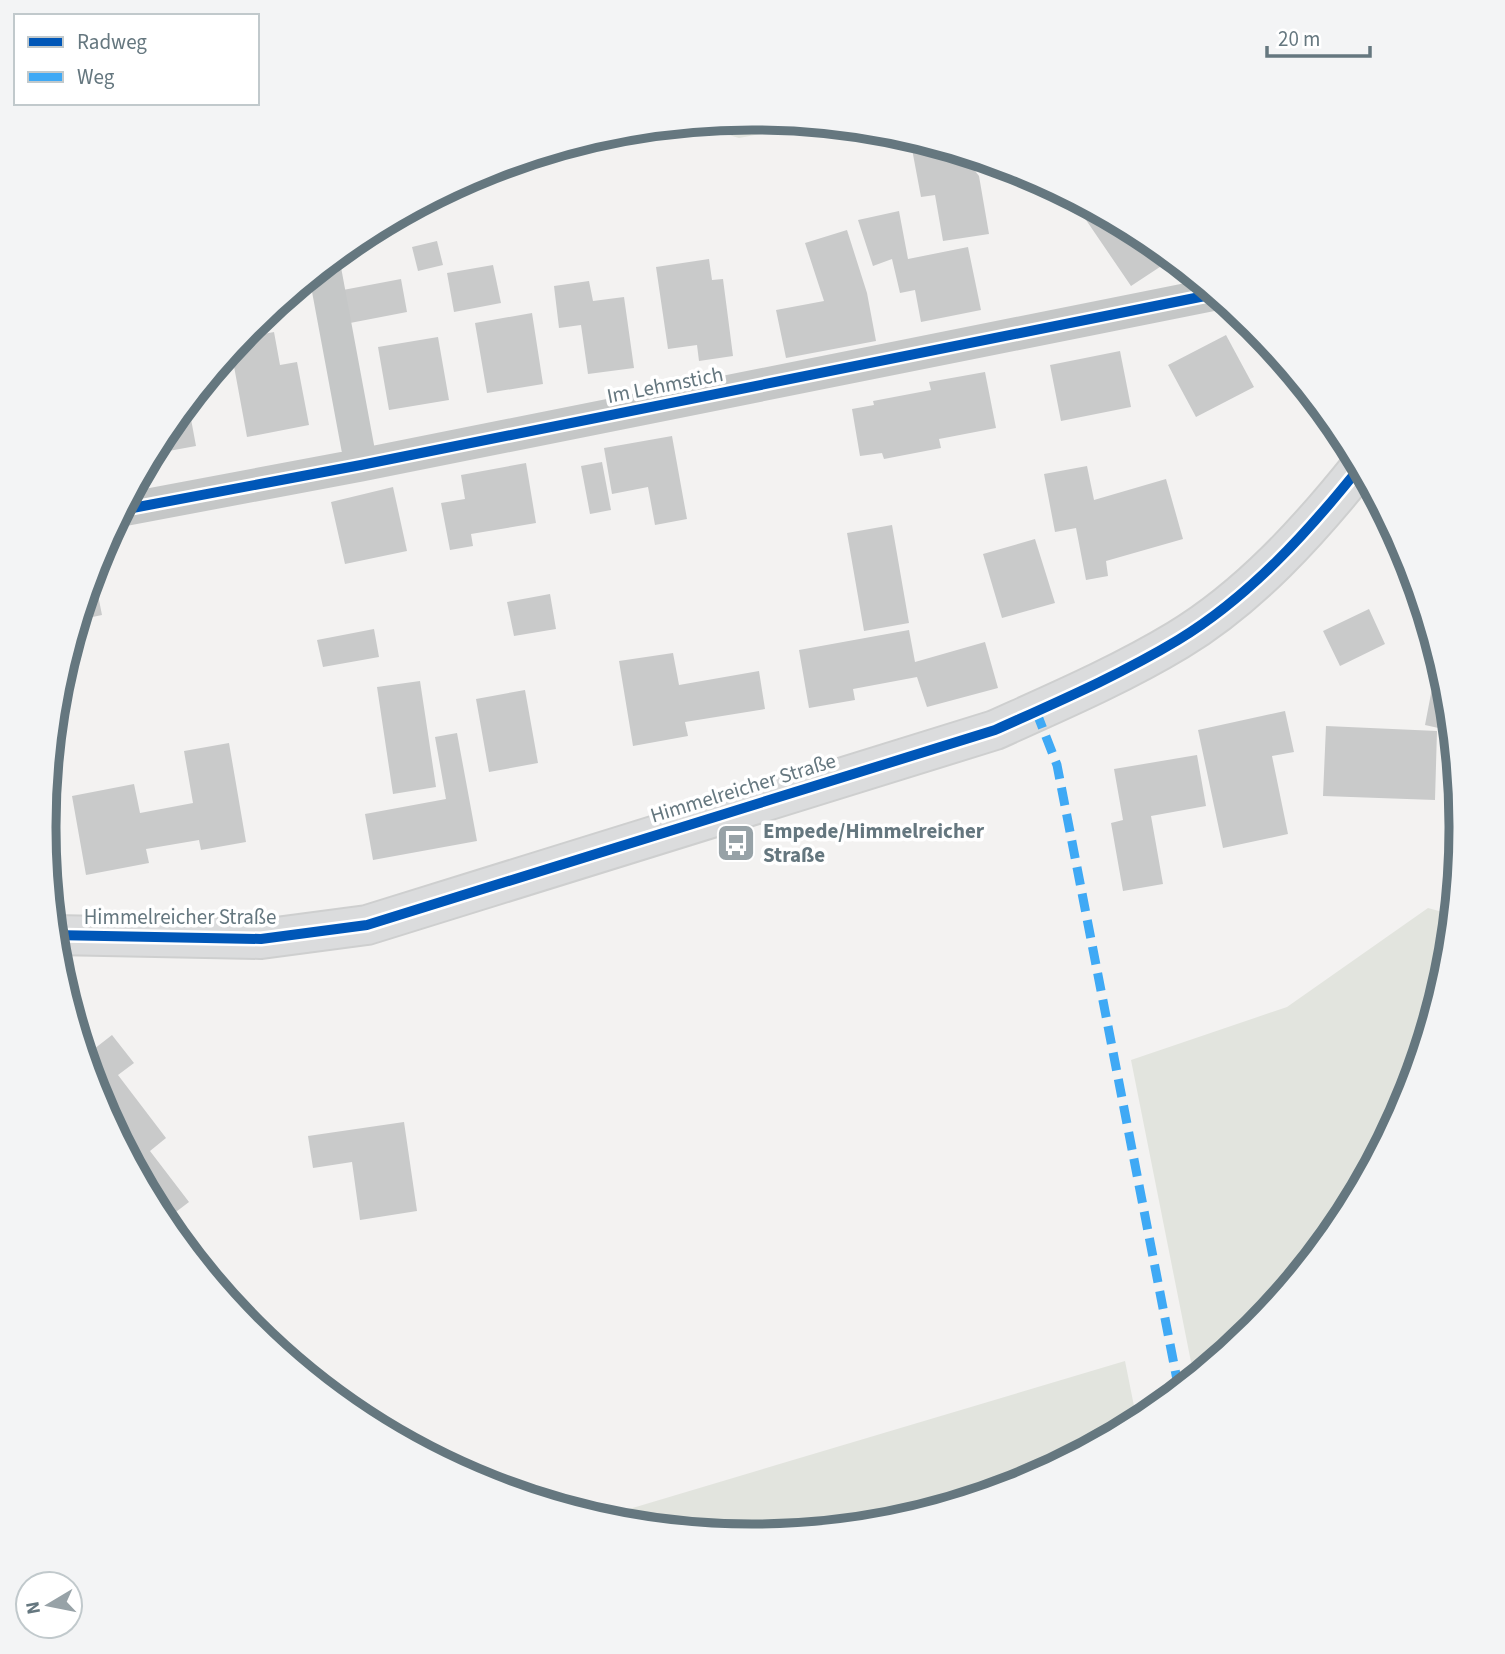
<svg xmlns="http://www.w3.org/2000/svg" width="1505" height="1654" font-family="'Source Sans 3',sans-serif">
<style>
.green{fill:#e2e4de}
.building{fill:#c9caca}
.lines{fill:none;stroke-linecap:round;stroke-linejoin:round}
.secondary-casing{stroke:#cecfcf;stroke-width:42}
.street{stroke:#c5c7c7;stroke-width:33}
.secondary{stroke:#dbdcdd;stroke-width:38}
.quiet{stroke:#3fa9f5;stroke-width:9;stroke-dasharray:18 9;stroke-linecap:butt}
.cycleway-casing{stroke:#fff;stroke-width:15}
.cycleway{stroke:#0057b8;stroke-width:10}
.labels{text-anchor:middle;stroke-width:7;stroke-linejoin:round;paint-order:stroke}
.street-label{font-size:21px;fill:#65777f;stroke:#fff}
.poi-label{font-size:21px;font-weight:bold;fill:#65777f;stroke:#fff;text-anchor:start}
.rim{fill:none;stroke:#65777f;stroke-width:9}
</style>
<rect width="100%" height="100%" fill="#f3f2f1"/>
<path class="green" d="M 753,118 L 812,124 L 739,138 L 691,124 Z
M 1428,908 L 1453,915 L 1448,966 L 1407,1099 L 1342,1221 L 1253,1328 L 1194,1377 L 1131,1060 L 1287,1007 Z
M 1125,1361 L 1137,1421 L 1023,1482 L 890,1522 L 752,1536 L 614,1522 L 599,1518 Z"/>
<path class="building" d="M 937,146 L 962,154 L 979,176 L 989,234 L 943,241 L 935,195 L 921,197 L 912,149 Z
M 529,158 L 530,164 L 490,171 L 489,170 Z
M 1094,210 L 1124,226 L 1128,232 L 1131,229 L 1147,238 L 1172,259 L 1131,286 L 1084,217 Z
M 899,211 L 908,259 L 968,247 L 981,310 L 921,322 L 915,290 L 900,293 L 892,259 L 873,266 L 858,220 Z
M 847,230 L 867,293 L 876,341 L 786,358 L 776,310 L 824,301 L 805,243 Z
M 437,241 L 443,265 L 418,271 L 412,247 Z
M 709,259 L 712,280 L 723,279 L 733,356 L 699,361 L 697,345 L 668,349 L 656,267 Z
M 493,265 L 501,303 L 454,312 L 447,273 Z
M 401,279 L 407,312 L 350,323 L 343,290 Z
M 589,281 L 593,301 L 624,297 L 634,368 L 588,374 L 581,325 L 559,328 L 554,286 Z
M 532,313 L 543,384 L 487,393 L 475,323 Z
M 274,332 L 280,365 L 297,362 L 309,425 L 247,437 L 231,350 L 242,338 Z
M 1226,335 L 1254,387 L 1196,417 L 1168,365 Z
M 438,337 L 449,400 L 389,410 L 378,347 Z
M 1120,351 L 1131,407 L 1061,421 L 1050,365 Z
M 985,372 L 996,428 L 939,439 L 941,448 L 884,459 L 882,453 L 860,456 L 852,409 L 874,405 L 873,401 L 931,390 L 929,382 Z
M 188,403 L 196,446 L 152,454 L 163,433 Z
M 672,436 L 687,519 L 655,525 L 648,487 L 612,494 L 604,448 Z
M 602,462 L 611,510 L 590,514 L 581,466 Z
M 526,463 L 536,523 L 471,534 L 473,546 L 450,550 L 441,503 L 465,499 L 461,475 Z
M 1087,466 L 1094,500 L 1166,479 L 1183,539 L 1106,561 L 1108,576 L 1086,580 L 1076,528 L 1055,532 L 1044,474 Z
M 393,487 L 407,551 L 345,564 L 331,502 Z
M 892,525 L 909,623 L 864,631 L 847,533 Z
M 1035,539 L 1055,603 L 1002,618 L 983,554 Z
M 93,570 L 102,615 L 78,620 L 84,601 Z
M 550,594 L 556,629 L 514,636 L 507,602 Z
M 1369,609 L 1385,644 L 1340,666 L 1323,631 Z
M 374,629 L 379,657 L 323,667 L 317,640 Z
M 909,630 L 915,662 L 985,642 L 998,688 L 927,707 L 917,677 L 853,689 L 855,700 L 809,708 L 799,650 Z
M 673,653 L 679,685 L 759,671 L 765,709 L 685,722 L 688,736 L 633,746 L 619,661 Z
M 1438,657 L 1448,689 L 1452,731 L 1425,725 Z
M 420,681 L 436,787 L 393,794 L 377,687 Z
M 525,690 L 538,763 L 489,772 L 476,699 Z
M 1285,711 L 1294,752 L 1272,756 L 1288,834 L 1223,848 L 1198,730 Z
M 1326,726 L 1437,731 L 1435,800 L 1323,796 Z
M 457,733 L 477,841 L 373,860 L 365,814 L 446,799 L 435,737 Z
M 229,743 L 246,842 L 201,850 L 199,840 L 146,849 L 149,863 L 86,875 L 72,796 L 134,784 L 140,813 L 193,803 L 184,751 Z
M 1197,755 L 1206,806 L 1151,816 L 1163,884 L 1123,891 L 1111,823 L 1123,820 L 1114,769 Z
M 50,761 L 61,801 L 46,805 L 50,767 Z
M 112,1035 L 134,1063 L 118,1075 L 166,1138 L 150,1151 L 189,1202 L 164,1221 L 98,1098 L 85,1056 Z
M 404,1122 L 417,1211 L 360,1220 L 352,1162 L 313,1168 L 308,1136 Z"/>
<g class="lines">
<g class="secondary-casing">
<path id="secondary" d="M 54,935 L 261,939 L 367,925 L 995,730 C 1057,702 1120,675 1178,640 C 1249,597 1308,532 1360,467"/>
</g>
<path class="street" d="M 324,266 L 361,465
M 122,510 L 361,465 L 1215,294"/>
<use href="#secondary" class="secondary"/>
<path class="quiet" d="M 1036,711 L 1057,765 L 1179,1390"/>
<g class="cycleway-casing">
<path id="cycleway" d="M 122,510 L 361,465 L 1215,294
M 54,935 L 261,939 L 367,925 L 995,730 C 1057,702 1120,675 1178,640 C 1249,597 1308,532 1360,467"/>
</g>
<use href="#cycleway" class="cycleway"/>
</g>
<defs>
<g id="bus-square" transform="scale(2.0125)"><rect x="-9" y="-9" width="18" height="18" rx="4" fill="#97a2a7" stroke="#fff"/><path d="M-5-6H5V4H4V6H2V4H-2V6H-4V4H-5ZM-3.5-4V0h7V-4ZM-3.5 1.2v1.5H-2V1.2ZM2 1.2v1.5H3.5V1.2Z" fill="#fff"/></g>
</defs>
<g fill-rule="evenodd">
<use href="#bus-square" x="736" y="843"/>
</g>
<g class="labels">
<g class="street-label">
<text transform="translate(665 385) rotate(-11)" y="7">Im Lehmstich</text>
<text transform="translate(743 788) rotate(-17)" y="7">Himmelreicher Straße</text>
<text x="180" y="924">Himmelreicher Straße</text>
</g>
<g class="poi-label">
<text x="763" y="838">Empede/Himmelreicher<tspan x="763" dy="24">Straße</tspan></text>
</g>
</g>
<path d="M0 0H1505V1654H0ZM752 130H753A696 696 0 0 1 1449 826V828A696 696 0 0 1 753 1524H752A696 696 0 0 1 56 828V826A696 696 0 0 1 752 130Z" fill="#f3f4f5" fill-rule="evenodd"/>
<path class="rim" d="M752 130H753A696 696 0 0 1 1449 826V828A696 696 0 0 1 753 1524H752A696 696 0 0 1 56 828V826A696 696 0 0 1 752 130Z"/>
<rect x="14" y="14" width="245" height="91" fill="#ffffff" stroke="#c1c9cc" stroke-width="2"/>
<rect x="28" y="37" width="35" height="10" fill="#0057b8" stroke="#c1c9cc" stroke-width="2"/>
<text x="77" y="49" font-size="21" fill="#65777f">Radweg</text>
<rect x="28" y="72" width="35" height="10" fill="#3fa9f5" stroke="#c1c9cc" stroke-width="2"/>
<text x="77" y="84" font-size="21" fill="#65777f">Weg</text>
<g transform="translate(49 1605) rotate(260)"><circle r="33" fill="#ffffff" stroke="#c1c9cc" stroke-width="2"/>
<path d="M0-5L12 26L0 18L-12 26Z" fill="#97a2a7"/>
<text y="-10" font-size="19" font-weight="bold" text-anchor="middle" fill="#65777f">N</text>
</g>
<path d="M1267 46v10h103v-10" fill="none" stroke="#65777f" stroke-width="3.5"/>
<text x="1278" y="46" font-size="21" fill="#65777f" stroke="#ffffff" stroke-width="5" paint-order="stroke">20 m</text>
</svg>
